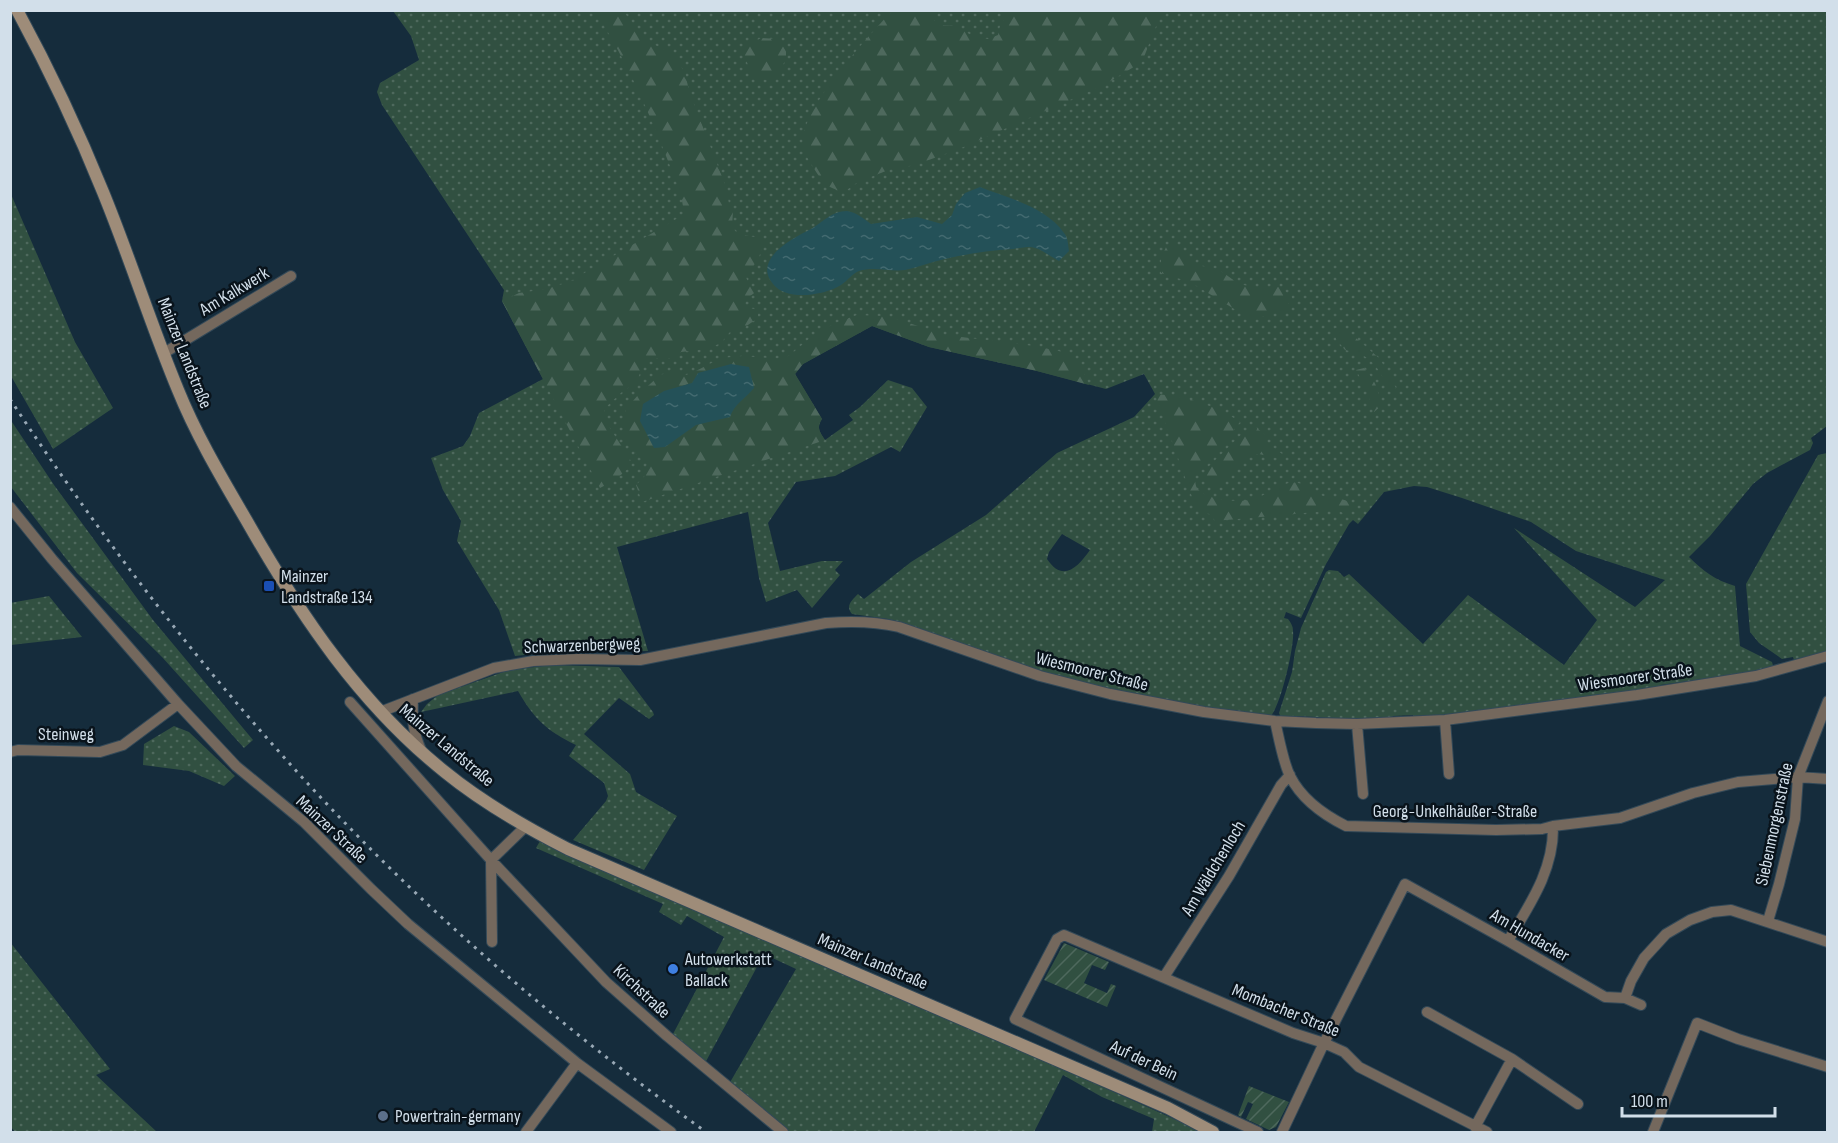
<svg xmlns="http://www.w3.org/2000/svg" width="1838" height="1143" font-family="'Sofia Sans Condensed',sans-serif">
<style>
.grass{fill:url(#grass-dots);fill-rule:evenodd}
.forest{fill:url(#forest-firs);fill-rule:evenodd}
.garden{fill:url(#garden-furrows)}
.water{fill:url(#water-ripples)}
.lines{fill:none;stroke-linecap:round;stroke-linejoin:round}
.minor-casing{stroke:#334958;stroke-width:12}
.secondary-casing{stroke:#334958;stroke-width:14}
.minor{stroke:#74685d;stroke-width:10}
.secondary{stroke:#9e8c79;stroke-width:12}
.rail{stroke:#98a8b5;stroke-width:3;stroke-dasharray:3 6;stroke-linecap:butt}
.transit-dot{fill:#1a4fb4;stroke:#09131b;stroke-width:2}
.shop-dot{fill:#3f7fe0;stroke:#09131b;stroke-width:2}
.service-dot{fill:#5c6f8a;stroke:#09131b;stroke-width:2}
.labels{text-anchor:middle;stroke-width:5;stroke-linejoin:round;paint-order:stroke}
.street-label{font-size:18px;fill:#d2dfea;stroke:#09131b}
.poi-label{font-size:18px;fill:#d2dfea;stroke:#09131b;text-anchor:start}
</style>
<defs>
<pattern id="grass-dots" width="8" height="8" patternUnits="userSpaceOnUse" patternTransform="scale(1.5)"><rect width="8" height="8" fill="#315041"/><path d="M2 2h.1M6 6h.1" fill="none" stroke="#4e695d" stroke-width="1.8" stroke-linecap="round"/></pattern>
<pattern id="forest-firs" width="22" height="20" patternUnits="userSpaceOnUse" patternTransform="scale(1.5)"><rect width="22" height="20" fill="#315041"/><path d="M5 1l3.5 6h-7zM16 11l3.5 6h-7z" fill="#4e695d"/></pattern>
<pattern id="garden-furrows" width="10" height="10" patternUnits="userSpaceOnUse" patternTransform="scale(1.5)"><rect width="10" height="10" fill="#315041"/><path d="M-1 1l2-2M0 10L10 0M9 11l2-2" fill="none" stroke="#4e695d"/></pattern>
<pattern id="water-ripples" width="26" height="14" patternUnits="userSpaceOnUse" patternTransform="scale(1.5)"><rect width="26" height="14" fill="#245158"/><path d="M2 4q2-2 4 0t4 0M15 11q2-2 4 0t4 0" fill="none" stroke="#436a70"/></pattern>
</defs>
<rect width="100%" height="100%" fill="#152c3c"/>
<path class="grass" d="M 393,11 L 1827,11 L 1827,426 L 1811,438 L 1813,443 L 1810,450 L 1767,473 L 1753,484 L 1710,536 L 1689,557 C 1703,571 1715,580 1735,586 L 1740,646 L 1772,662 L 1774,669 L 1660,685 L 1659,687 L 1413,719 L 1413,715 L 1393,716 L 1389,721 L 1297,716 L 1296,719 L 1281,718 L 1279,713 L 1292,672 L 1295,651 L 1301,628 L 1326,572 L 1329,570 L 1338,571 L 1344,577 L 1349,574 L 1423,644 L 1468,595 L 1564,665 L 1597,620 L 1514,528 L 1635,607 L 1665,580 L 1576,551 L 1531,522 L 1462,498 L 1427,487 L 1414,486 L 1384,492 L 1358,524 L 1353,520 L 1349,524 L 1326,564 L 1301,618 L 1286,612 L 1284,618 L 1288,619 C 1291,623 1293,626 1293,631 C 1295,645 1280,709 1270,717 L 1132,696 L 1055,677 L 908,625 L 888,619 L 852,614 C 845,606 852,600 858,594 L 864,599 L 911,562 L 986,515 L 1057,453 L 1134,417 L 1155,394 L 1144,374 L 1106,389 L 1037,371 L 929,347 L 872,326 L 803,364 L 795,374 L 822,419 C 816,428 820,432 825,440 L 853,420 L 849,415 L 860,407 L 888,380 L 912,388 L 927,407 L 900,452 L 891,447 L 835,476 L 796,482 L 768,523 L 780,571 L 822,561 L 843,561 L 835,570 L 840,575 L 812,608 L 797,590 L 766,602 L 759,578 L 748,512 L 617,547 L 648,651 L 552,652 L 515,656 L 499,610 L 457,541 L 461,521 L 443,490 L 431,458 L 463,446 L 470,436 L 479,413 L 543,379 L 502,301 L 504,290 L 382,105 L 377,92 L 380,83 L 419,60 L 411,36 ZM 1062,534 L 1090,550 C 1078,567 1063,583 1047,559 L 1049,552 Z
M 10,192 L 75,342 L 113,408 L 53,449 L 11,376 Z
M 10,419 L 54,485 L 153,620 L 253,740 L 244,748 L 162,657 L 77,573 L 11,487 Z
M 1827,453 L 1827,651 L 1794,660 L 1793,657 L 1782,659 L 1759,643 L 1750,632 L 1746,584 L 1818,455 Z
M 49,596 L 82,637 L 11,645 L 10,603 Z
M 552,665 L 619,667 L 653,712 L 654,715 L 649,719 L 619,698 L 584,734 L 630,774 L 636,792 L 677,816 L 644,870 L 573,840 L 606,801 L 608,796 L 604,783 L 569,756 L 576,745 C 547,731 534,719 518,691 L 421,712 L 427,704 L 438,695 L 509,670 Z
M 174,726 L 189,732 L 235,776 L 224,786 L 189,771 L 143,765 L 144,744 Z
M 540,841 L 1065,1070 L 1203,1132 L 1152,1132 L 1154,1119 L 1102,1097 L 1063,1075 L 1034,1132 L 788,1132 L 729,1084 L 796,969 L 764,954 L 704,1065 L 673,1034 L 724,937 L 687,916 L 681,925 L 659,912 L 663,904 L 536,848 Z
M 10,942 L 110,1069 L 96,1075 L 157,1132 L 15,1132 L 11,1127 Z"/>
<path class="forest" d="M 595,11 L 623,11 L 647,41 L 669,52 L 685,72 L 689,91 L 726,187 L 729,204 L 733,211 L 732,227 L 738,234 L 760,238 C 766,253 754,264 746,277 L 749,285 L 757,291 L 746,299 L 745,304 L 750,308 L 758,310 L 758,318 L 745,327 L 730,332 L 721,343 L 707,349 L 681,352 L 672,358 L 648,358 L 642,367 L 637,382 L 622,392 L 604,409 L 608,425 L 631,461 L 630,467 L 615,480 L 600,488 L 502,301 L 519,293 L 546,289 L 569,282 L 683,215 C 685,201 675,178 670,166 C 649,112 626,59 595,11 Z
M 894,11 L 934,11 L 932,16 L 937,25 L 958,26 L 972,36 L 988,39 L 998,35 L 1000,26 L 1009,11 L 1162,11 L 1142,62 L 1104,85 L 959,149 L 915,165 L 891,169 L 858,182 L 844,192 C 824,186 824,184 813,167 C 810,162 806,156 804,151 C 792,117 866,40 887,16 Z
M 761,38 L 777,39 L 786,49 L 786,59 L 776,78 C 754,85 750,70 743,52 L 745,47 Z
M 1167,245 L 1180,246 L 1187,260 L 1202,266 L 1218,269 L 1239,284 L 1258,288 L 1280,287 L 1292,297 L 1285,310 L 1266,316 L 1249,318 L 1190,282 L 1161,273 L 1161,258 Z
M 857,315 L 881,316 L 900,320 L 945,335 L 1034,346 L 1059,351 L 1079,361 L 1089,385 L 1037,371 L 929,347 L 872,326 L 803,364 L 795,374 L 822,419 C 816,428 820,432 825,440 L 642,502 L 636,485 L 644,477 L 647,464 L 637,455 L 624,435 L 626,409 L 639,394 L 660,375 L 672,371 L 683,376 L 694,372 L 721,358 L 742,356 L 782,359 L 790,355 L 816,333 L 838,322 ZM 731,364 L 744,400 L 733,407 L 730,417 L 696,425 L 665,447 L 680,387 C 698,381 713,370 731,364 Z
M 1335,328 L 1349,332 L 1380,359 L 1396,388 L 1390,392 C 1379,369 1373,354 1345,350 L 1336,339 Z
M 1364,368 C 1376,381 1378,389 1381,406 L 1374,412 L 1366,389 L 1356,370 Z
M 1155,394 C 1184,396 1216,405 1240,422 L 1219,448 L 1205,461 L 1195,474 C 1195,478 1195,485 1197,488 C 1206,501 1241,503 1254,499 C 1268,495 1283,480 1298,483 C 1306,484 1314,493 1323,496 C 1335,500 1342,496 1353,505 L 1346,515 L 1338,510 L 1215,521 L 1211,515 L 1196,508 Z
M 1254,426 L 1267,436 L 1264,441 L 1285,456 C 1275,461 1267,454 1256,454 C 1242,454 1227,479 1217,488 L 1205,481 L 1205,470 L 1243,433 Z"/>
<path class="garden" d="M 1064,943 L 1109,962 L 1105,970 L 1092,965 L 1084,983 L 1107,993 L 1111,984 L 1116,986 L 1107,1007 L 1044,980 Z
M 1249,1086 L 1289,1102 L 1276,1127 L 1269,1130 L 1246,1119 L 1253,1104 L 1248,1102 L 1241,1117 L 1238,1115 Z"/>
<path class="water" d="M 980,187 C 1008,198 1046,207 1064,233 C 1068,237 1068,245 1069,251 L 1059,261 C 1051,257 1040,248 1031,247 C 1025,247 1018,248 1013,249 C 990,250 967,254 945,259 C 931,262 919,267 905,270 C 890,272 874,266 859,271 C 853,273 847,281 841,285 C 825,295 787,302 773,284 C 752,259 793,238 811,229 C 823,222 832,211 847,211 C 856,212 864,219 871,224 L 917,217 L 942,224 L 952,215 L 956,204 L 965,193 Z
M 731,364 L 749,367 L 754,388 C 746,398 734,404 730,417 L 696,425 L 665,447 L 654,448 L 640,421 L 643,404 L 664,391 L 692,383 L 698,373 Z"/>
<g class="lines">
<g class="minor-casing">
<path id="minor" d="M 164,353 L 291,276
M 10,507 L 52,559 L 178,704 L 236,766 L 304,822 L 371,889 L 408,924 L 577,1063 L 671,1132
M 413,699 C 412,720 413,733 422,752
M 350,702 L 491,860 L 606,982 L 667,1036 L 783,1132
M 380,712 L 494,668 L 533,661 L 578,659 L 640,660 L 826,623 C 851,621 874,621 899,627 L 1040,676 L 1110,694 L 1204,712 L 1275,721 L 1316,723 L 1357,724 L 1445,720 L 1637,695 L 1756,676 L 1828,656
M 1445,720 L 1449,774
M 1275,721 C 1279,738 1283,762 1290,776 C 1302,800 1324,815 1346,826 L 1496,830 L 1542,829 L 1553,826 L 1620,818 L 1693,793 L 1738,782 L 1798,777 L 1828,779
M 1357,724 L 1363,794
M 10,752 L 18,750 L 100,752 L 123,745 L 178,704
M 1768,921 L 1779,884 L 1795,819 L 1798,777 L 1828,701
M 1508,941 C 1530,904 1554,870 1553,826
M 492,942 L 491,860 L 525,827
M 1164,977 L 1229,876 L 1281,785 L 1290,775
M 1625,998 L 1631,981 L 1644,958 L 1666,934 L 1690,920 L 1712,912 L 1731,910 L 1828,942
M 1427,1012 L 1512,1059 L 1578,1104
M 1475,1127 L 1512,1059
M 526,1132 L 577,1063
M 1258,1132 L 1015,1019 L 1057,939 L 1064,935 L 1293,1033 L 1324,1043 L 1344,1052 L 1359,1067 L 1487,1132
M 1282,1132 L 1324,1043 L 1405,884 L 1508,941 L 1605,997 L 1625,998 L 1641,1005
M 1653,1132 L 1697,1023 L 1738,1039 L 1828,1067"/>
</g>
<g class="secondary-casing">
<path id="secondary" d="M 17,10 C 49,69 78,130 103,192 C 130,258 151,325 178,390 C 197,437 223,480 248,523 C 301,616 361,705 445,772 C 483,803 525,827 568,849 L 1168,1108 L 1213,1132"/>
</g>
<use href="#minor" class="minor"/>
<use href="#secondary" class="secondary"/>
<path class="rail" d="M 10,399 C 94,527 187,650 290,764 C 414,902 556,1024 706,1132"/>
</g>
<rect class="transit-dot" x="263" y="580" width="12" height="12" rx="3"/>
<circle class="shop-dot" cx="673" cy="969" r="6"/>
<circle class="service-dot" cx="383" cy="1116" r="6"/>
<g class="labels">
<g class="street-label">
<text transform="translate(234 291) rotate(-31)" y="6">Am Kalkwerk</text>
<text transform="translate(185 353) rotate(68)" y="6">Mainzer Landstraße</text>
<text transform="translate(582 645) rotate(-2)" y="6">Schwarzenbergweg</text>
<text transform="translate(1092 671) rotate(14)" y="6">Wiesmoorer Straße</text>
<text transform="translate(1635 677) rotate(-8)" y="6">Wiesmoorer Straße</text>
<text x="66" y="740">Steinweg</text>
<text transform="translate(447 745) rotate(40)" y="6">Mainzer Landstraße</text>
<text x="1455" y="817">Georg-Unkelhäußer-Straße</text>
<text transform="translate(1774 824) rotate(-78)" y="6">Siebenmorgenstraße</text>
<text transform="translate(332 829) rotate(43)" y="6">Mainzer Straße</text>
<text transform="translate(1213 868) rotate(-59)" y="6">Am Wäldchenloch</text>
<text transform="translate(1530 935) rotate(30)" y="6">Am Hundacker</text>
<text transform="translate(873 961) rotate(23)" y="6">Mainzer Landstraße</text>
<text transform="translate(642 991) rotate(43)" y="6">Kirchstraße</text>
<text transform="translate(1286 1010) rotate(22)" y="6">Mombacher Straße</text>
<text transform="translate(1144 1060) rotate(25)" y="6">Auf der Bein</text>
</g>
<g class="poi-label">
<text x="281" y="582">Mainzer<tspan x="281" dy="21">Landstraße 134</tspan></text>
<text x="685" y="965">Autowerkstatt<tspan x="685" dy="21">Ballack</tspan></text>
<text x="395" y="1122">Powertrain-germany</text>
</g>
</g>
<rect width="1838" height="1143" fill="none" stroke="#d2dfea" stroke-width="24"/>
<path d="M1622 1107v9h153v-9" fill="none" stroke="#d2dfea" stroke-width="3"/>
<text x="1631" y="1107" font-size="18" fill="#d2dfea" stroke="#09131b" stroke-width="4.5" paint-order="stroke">100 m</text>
</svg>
